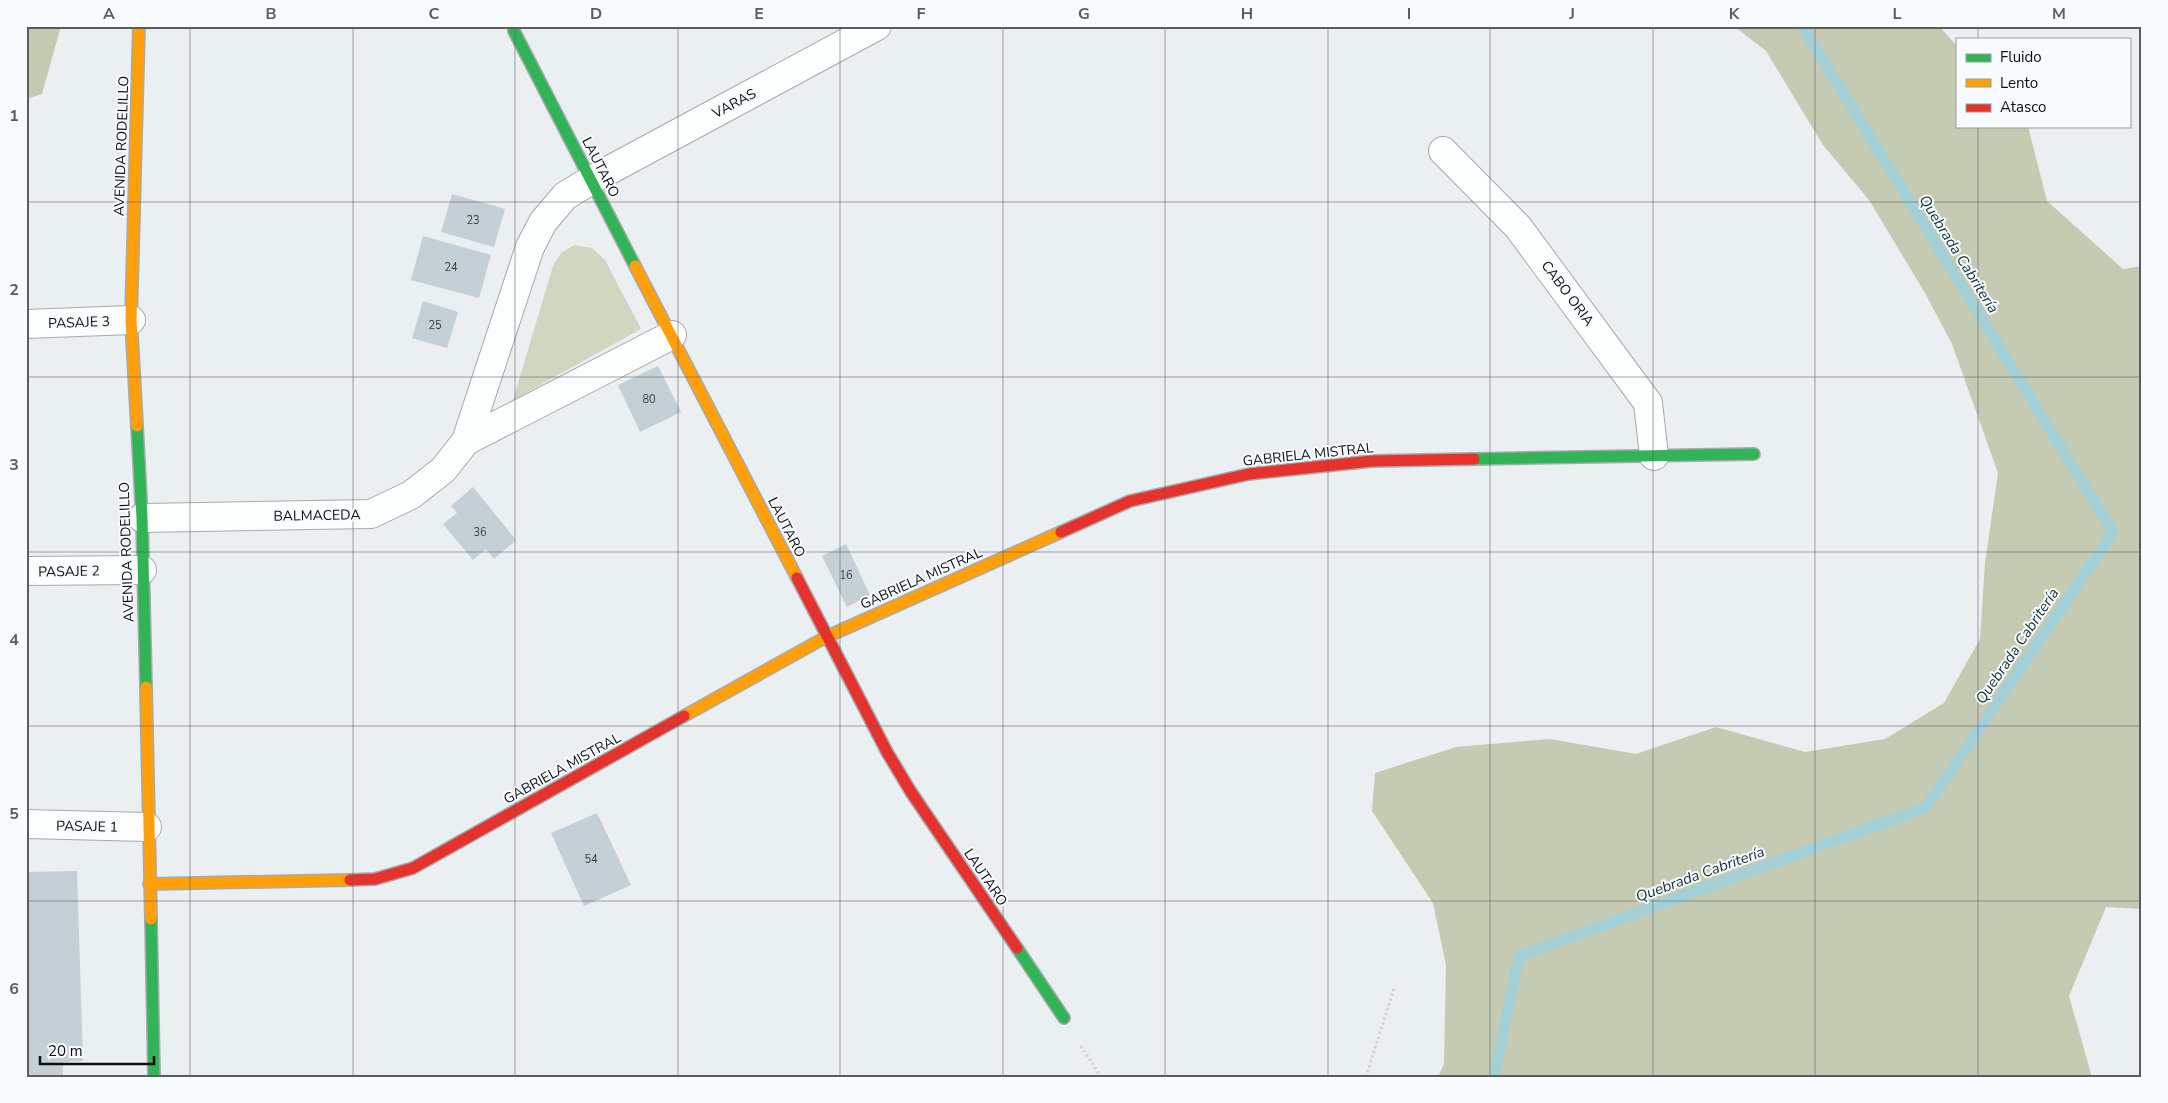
<svg xmlns="http://www.w3.org/2000/svg" width="2168" height="1103" font-family="'Nunito Sans',sans-serif">
<style>
.green{fill:#d1d6c0}
.forest{fill:#c5cab2}
.lines{fill:none;stroke-linecap:round;stroke-linejoin:round}
.stream{stroke:#a3d0d7;stroke-width:11}
.building{fill:#c4cfd6}
.street-casing{stroke:#a6aaac;stroke-width:30}
.fast-casing{stroke:#a6aaac;stroke-width:14}
.slow-casing{stroke:#a6aaac;stroke-width:14}
.jam-casing{stroke:#a6aaac;stroke-width:14}
.path{stroke:#d2d4d5;stroke-width:3;stroke-dasharray:2.5 2.5;stroke-linecap:butt}
.street{stroke:#fcfdfd;stroke-width:28}
.fast{stroke:#30b455;stroke-width:11}
.slow{stroke:#ff9f0a;stroke-width:11}
.jam{stroke:#e5322d;stroke-width:11}
.grid{fill:none;stroke:#5a5d60;stroke-width:1;stroke-opacity:0.55}
.labels{text-anchor:middle;stroke-width:4;stroke-linejoin:round;paint-order:stroke}
.number-label{font-size:11px;fill:#3a3e42}
.street-label{font-size:14px;fill:#0c0e11;stroke:#f8fbfe}
.water-label{font-size:15px;font-style:italic;fill:#103034;stroke:#f8fbfe}
.neatline{fill:none;stroke:#5a5d60;stroke-width:2}
.grid-label{font-size:16px;text-anchor:middle;font-weight:bold;fill:#5a5d60}
</style>
<rect width="100%" height="100%" fill="#eaeff2"/>
<path class="green" d="M 574,245 L 592,248 L 605,260 L 641,329 L 513,400 L 553,266 L 561,253 Z"/>
<path class="forest" d="M 26,26 L 61,26 L 42,94 L 26,99 Z
M 1734,26 L 1939,26 L 1957,46 L 1957,126 L 2028,126 L 2047,201 L 2123,269 L 2142,266 L 2142,909 L 2106,907 L 2069,996 L 2092,1077 L 1438,1077 L 1444,1064 L 1446,965 L 1433,903 L 1372,811 L 1375,773 L 1456,747 L 1550,739 L 1636,754 L 1716,727 L 1805,752 L 1885,739 L 1944,703 L 1980,639 L 1985,563 L 1998,473 L 1952,344 L 1925,293 L 1869,200 L 1823,145 L 1766,51 Z"/>
<g class="lines">
<path class="stream" d="M 1494,1077 L 1519,956 L 1926,807 L 2113,532 L 1802,26"/>
</g>
<path class="building" d="M 452,194 L 505,209 L 494,247 L 441,232 Z
M 423,236 L 491,255 L 479,298 L 411,280 Z
M 423,301 L 458,312 L 447,348 L 412,338 Z
M 658,366 L 681,412 L 640,432 L 618,385 Z
M 473,487 L 516,540 L 494,559 L 486,549 L 473,560 L 443,524 L 457,513 L 451,506 Z
M 846,544 L 870,595 L 847,607 L 822,556 Z
M 597,813 L 631,885 L 584,906 L 551,833 Z
M 77,871 L 83,1061 L 63,1062 L 63,1077 L 29,1077 L 29,1064 L 26,1064 L 26,872 Z"/>
<g class="lines">
<g class="street-casing">
<path id="street" d="M 1443,151 L 1518,227 L 1648,403 L 1654,456
M 26,324 L 131,320
M 466,441 L 530,247 L 543,222 L 565,196 L 591,180 L 877,26
M 142,518 L 371,514 L 411,495 L 443,470 L 466,441 L 672,335
M 26,571 L 142,570
M 26,824 L 147,827"/>
</g>
<g class="fast-casing">
<path id="fast" d="M 514,31 L 635,266
M 137,426 L 142,518 L 146,687
M 1474,459 L 1754,454
M 151,919 L 154,1077
M 1017,948 L 1064,1018"/>
</g>
<g class="slow-casing">
<path id="slow" d="M 635,266 L 797,578
M 137,426 L 131,320 L 139,26
M 146,687 L 151,919
M 684,716 L 826,637 L 1061,532
M 149,884 L 350,880"/>
</g>
<g class="jam-casing">
<path id="jam" d="M 1061,532 L 1130,501 L 1249,474 L 1372,461 L 1474,459
M 797,578 L 887,752 L 911,792 L 1017,948
M 350,880 L 375,879 L 413,868 L 684,716"/>
</g>
<path class="path" d="M 1081,1046 L 1101,1077
M 1366,1077 L 1394,988"/>
<use href="#street" class="street"/>
<use href="#fast" class="fast"/>
<use href="#slow" class="slow"/>
<use href="#jam" class="jam"/>
</g>
<path class="grid" d="M 190,26 L 190,1077M 353,26 L 353,1077M 515,26 L 515,1077M 678,26 L 678,1077M 840,26 L 840,1077M 1003,26 L 1003,1077M 1165,26 L 1165,1077M 1328,26 L 1328,1077M 1490,26 L 1490,1077M 1653,26 L 1653,1077M 1815,26 L 1815,1077M 1978,26 L 1978,39M 1978,126 L 1978,1077M 26,202 L 2142,202M 26,377 L 2142,377M 26,552 L 2142,552M 26,726 L 2142,726M 26,901 L 2142,901"/>
<g class="labels">
<g class="number-label">
<text x="473" y="224">23</text>
<text x="451" y="271">24</text>
<text x="435" y="329">25</text>
<text x="649" y="403">80</text>
<text x="480" y="536">36</text>
<text x="846" y="579">16</text>
<text x="591" y="863">54</text>
</g>
<g class="street-label">
<text transform="translate(734 103) rotate(-28)" y="5">VARAS</text>
<text transform="translate(121 146) rotate(-88)" y="5">AVENIDA RODELILLO</text>
<text transform="translate(601 167) rotate(63)" y="5">LAUTARO</text>
<text transform="translate(1568 293) rotate(53)" y="5">CABO ORIA</text>
<text transform="translate(79 322) rotate(-2)" y="5">PASAJE 3</text>
<text transform="translate(1308 454) rotate(-6)" y="5">GABRIELA MISTRAL</text>
<text transform="translate(317 515) rotate(-1)" y="5">BALMACEDA</text>
<text transform="translate(787 527) rotate(63)" y="5">LAUTARO</text>
<text transform="translate(126 552) rotate(-92)" y="5">AVENIDA RODELILLO</text>
<text transform="translate(69 571) rotate(-1)" y="5">PASAJE 2</text>
<text transform="translate(921 578) rotate(-24)" y="5">GABRIELA MISTRAL</text>
<text transform="translate(562 768) rotate(-29)" y="5">GABRIELA MISTRAL</text>
<text transform="translate(87 826) rotate(1)" y="5">PASAJE 1</text>
<text transform="translate(986 877) rotate(56)" y="5">LAUTARO</text>
</g>
<g class="water-label">
<text transform="translate(1959 254) rotate(58)" y="5">Quebrada Cabritería</text>
<text transform="translate(2017 646) rotate(-56)" y="5">Quebrada Cabritería</text>
<text transform="translate(1700 874) rotate(-20)" y="5">Quebrada Cabritería</text>
</g>
</g>
<rect width="2168" height="1103" fill="none" stroke="#f8fbfe" stroke-width="55"/>
<rect x="1956" y="38" width="175" height="90" fill="#f8fbfe" stroke="#9a9c9f"/>
<rect x="1966" y="54" width="25" height="8" fill="#30b455" stroke="#9a9c9f"/>
<text x="2000" y="62" font-size="15" fill="#0c0e11">Fluido</text>
<rect x="1966" y="79" width="25" height="8" fill="#ff9f0a" stroke="#9a9c9f"/>
<text x="2000" y="88" font-size="15" fill="#0c0e11">Lento</text>
<rect x="1966" y="104" width="25" height="8" fill="#e5322d" stroke="#9a9c9f"/>
<text x="2000" y="112" font-size="15" fill="#0c0e11">Atasco</text>
<path d="M40 1056v8h114v-8" fill="none" stroke="#0c0e11" stroke-width="2.5"/>
<text x="48" y="1056" font-size="15" fill="#0c0e11" stroke="#f8fbfe" stroke-width="4" paint-order="stroke">20 m</text>
<rect x="28" y="28" width="2112" height="1048" class="neatline"/>
<g class="grid-label">
<text x="109" y="19">A</text>
<text x="271" y="19">B</text>
<text x="434" y="19">C</text>
<text x="596" y="19">D</text>
<text x="759" y="19">E</text>
<text x="921" y="19">F</text>
<text x="1084" y="19">G</text>
<text x="1247" y="19">H</text>
<text x="1409" y="19">I</text>
<text x="1572" y="19">J</text>
<text x="1734" y="19">K</text>
<text x="1897" y="19">L</text>
<text x="2059" y="19">M</text>
<text x="14" y="121">1</text>
<text x="14" y="295">2</text>
<text x="14" y="470">3</text>
<text x="14" y="645">4</text>
<text x="14" y="819">5</text>
<text x="14" y="994">6</text>
</g>
</svg>
